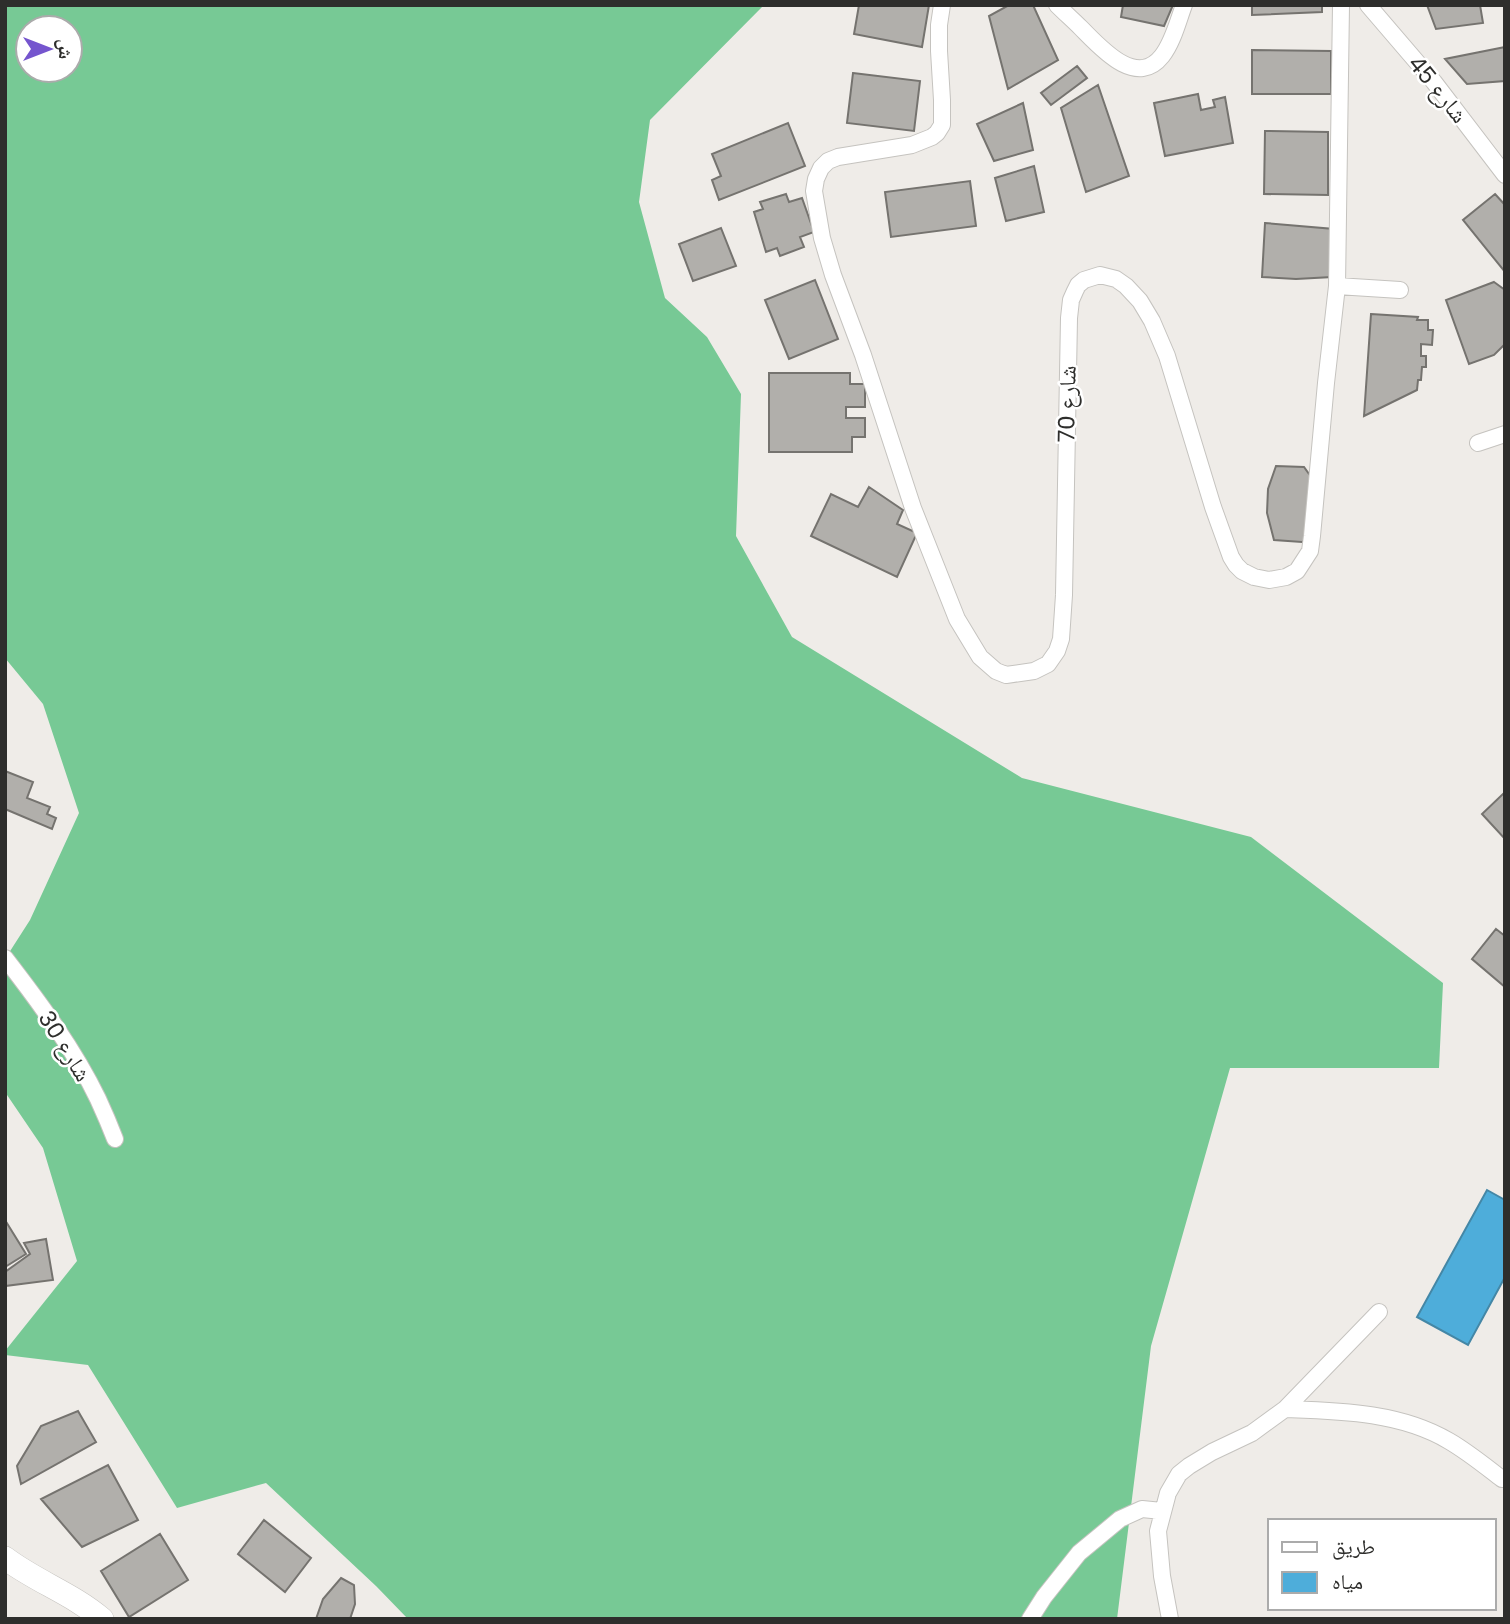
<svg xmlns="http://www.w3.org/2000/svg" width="1510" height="1624" font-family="Poppins,'Noto Naskh Arabic',sans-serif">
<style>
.forest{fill:#77c995;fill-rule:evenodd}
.water{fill:#4eadda;stroke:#4487a6;stroke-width:2}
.building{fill:#b1afab;stroke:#75736f;stroke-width:2}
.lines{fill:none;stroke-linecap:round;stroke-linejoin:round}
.street-casing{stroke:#c5c3bf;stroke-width:18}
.secondary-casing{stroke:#c5c3bf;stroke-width:24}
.street{stroke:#fff;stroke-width:16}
.secondary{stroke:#fff;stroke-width:23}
.labels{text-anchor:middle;stroke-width:5;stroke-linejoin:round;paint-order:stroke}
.street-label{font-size:23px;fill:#2e2e2c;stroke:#fff}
</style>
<rect width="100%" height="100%" fill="#efece8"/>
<path class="forest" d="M 5,5 L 764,5 L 650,120 L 639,202 L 665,298 L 707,337 L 741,394 L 736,536 L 792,637 L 1022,778 L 1251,837 L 1443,983 L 1439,1068 L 1230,1068 L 1151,1346 L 1117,1619 L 408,1619 L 376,1586 L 266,1483 L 177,1508 L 88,1365 L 5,1355 L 5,1351 L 77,1261 L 43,1148 L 5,1092 L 5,959 L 30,920 L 79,813 L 43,704 L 5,658 ZM 28,28 L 70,28 L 70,70 L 28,70 Z"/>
<path class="water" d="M 1487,1190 L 1505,1200 L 1505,1277 L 1468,1345 L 1417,1317 Z"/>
<path class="building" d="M 859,5 L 929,5 L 922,47 L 854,34 Z
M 1009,5 L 1033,5 L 1058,60 L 1008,89 L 989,16 Z
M 1123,5 L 1173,5 L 1164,26 L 1121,17 Z
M 1252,5 L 1322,5 L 1322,12 L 1252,15 Z
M 1427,5 L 1480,5 L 1483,23 L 1436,29 Z
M 1505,47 L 1505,81 L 1467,84 L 1445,59 Z
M 1252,50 L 1331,51 L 1331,94 L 1252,94 Z
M 1077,66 L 1087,78 L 1051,105 L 1041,93 Z
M 853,73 L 920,81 L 914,131 L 847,123 Z
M 1098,85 L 1129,176 L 1086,192 L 1061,108 Z
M 1198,94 L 1201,110 L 1215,107 L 1213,100 L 1225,97 L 1233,143 L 1165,156 L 1154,103 Z
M 1023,103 L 1033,150 L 994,161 L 977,124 Z
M 788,123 L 805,166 L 719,200 L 712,180 L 721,176 L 712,154 Z
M 1265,131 L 1328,132 L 1328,195 L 1264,194 Z
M 1034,166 L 1044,212 L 1006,221 L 995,178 Z
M 970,181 L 976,226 L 891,237 L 885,192 Z
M 786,194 L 789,202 L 802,198 L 814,232 L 800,237 L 804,247 L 780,256 L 777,248 L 766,252 L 754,212 L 763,209 L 760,202 Z
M 1495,194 L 1505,205 L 1505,272 L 1463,220 Z
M 1265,223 L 1334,229 L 1332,277 L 1296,279 L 1262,277 Z
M 721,228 L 736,266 L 693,281 L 679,244 Z
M 815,280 L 838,339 L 789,359 L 765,300 Z
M 1494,282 L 1505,290 L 1505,344 L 1494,355 L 1469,364 L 1446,300 Z
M 1371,314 L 1418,317 L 1417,320 L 1428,320 L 1428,330 L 1433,330 L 1432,345 L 1421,344 L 1421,356 L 1426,356 L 1426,367 L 1422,367 L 1421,380 L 1418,380 L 1417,390 L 1364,416 Z
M 769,373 L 850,373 L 850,384 L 865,384 L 865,407 L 846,407 L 846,418 L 865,418 L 865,437 L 852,437 L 852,452 L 769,452 Z
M 1276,466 L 1304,467 L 1314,481 L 1310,536 L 1302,542 L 1274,540 L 1267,513 L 1268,489 Z
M 869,487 L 903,510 L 897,524 L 917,533 L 897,577 L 811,536 L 831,494 L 858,507 Z
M 5,771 L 33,782 L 27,798 L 50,807 L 47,814 L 56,818 L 52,829 L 5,809 Z
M 1505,792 L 1505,839 L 1482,814 Z
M 1496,929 L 1505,936 L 1505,987 L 1472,959 Z
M 5,1220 L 26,1254 L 5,1267 Z
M 46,1239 L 53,1280 L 5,1286 L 5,1272 L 30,1254 L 24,1243 Z
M 78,1411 L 96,1442 L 21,1484 L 17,1466 L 41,1426 Z
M 108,1465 L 138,1520 L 82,1547 L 41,1499 Z
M 264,1520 L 311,1558 L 285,1592 L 238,1554 Z
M 160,1534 L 188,1580 L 129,1617 L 101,1571 Z
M 341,1578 L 354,1585 L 355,1604 L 350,1619 L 316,1619 L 323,1599 Z"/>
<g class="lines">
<g class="street-casing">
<path id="street" d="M 942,5 L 939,25 L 939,51 L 942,100 L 942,125 L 937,133 L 932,137 L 912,145 L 838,157 L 828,161 L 821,168 L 816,179 L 814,191 L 822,238 L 833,275 L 863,355 L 913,508 L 957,619 L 980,657 L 996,671 L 1006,675 L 1034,671 L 1048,664 L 1057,651 L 1061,639 L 1064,595 L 1069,318 L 1071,300 L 1075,291 L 1078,285 L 1084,280 L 1100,275 L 1116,279 L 1126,286 L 1140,301 L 1152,321 L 1167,356 L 1213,507 L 1231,557 L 1236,565 L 1242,571 L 1254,577 L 1269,580 L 1286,577 L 1297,571 L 1310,551 L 1312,536 L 1326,383 L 1337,286 L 1341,5
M 1057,5 C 1065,13 1073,20 1081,28 C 1100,47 1136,89 1162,56 C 1173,42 1178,21 1184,5
M 1368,5 L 1434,82 L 1505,175
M 1337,286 L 1400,290
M 1478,443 L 1505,434
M 5,958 C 39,1002 74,1049 98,1099 C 104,1112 110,1126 115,1139
M 1285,1409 C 1340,1411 1400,1412 1449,1441 C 1468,1452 1485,1466 1502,1479
M 1030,1619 L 1044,1597 L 1079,1553 L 1120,1519 L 1142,1509 L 1162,1511
M 1170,1619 L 1162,1576 L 1158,1531 L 1168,1493 L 1179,1474 L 1189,1466 L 1212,1452 L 1252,1433 L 1285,1409 L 1379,1312"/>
</g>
<g class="secondary-casing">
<path id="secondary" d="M 5,1558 C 35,1581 73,1594 102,1619"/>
</g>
<use href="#street" class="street"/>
<use href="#secondary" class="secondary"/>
</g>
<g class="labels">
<g class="street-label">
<text transform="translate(1438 89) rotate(51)" y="8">شارع 45</text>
<text transform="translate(1067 404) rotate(-89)" y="8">شارع 70</text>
<text transform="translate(65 1046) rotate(58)" y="8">شارع 30</text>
</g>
</g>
<rect width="1510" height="1624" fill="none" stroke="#2e2e2c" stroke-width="14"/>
<rect x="1268" y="1519" width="228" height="91" fill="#ffffff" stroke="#ababab" stroke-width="2"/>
<rect x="1282" y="1542" width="35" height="10" fill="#ffffff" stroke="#ababab" stroke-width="2"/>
<text x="1332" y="1554" font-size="21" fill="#2e2e2c">طريق</text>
<rect x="1282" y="1572" width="35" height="21" fill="#4eadda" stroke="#ababab" stroke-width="2"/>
<text x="1332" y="1589" font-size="21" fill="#2e2e2c">مياه</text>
<g transform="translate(49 49) rotate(90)"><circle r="33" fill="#ffffff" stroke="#ababab" stroke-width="2"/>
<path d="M0-5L12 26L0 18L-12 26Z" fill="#7555ce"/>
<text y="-10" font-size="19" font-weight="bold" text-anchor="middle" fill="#2e2e2c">ش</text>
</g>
</svg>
